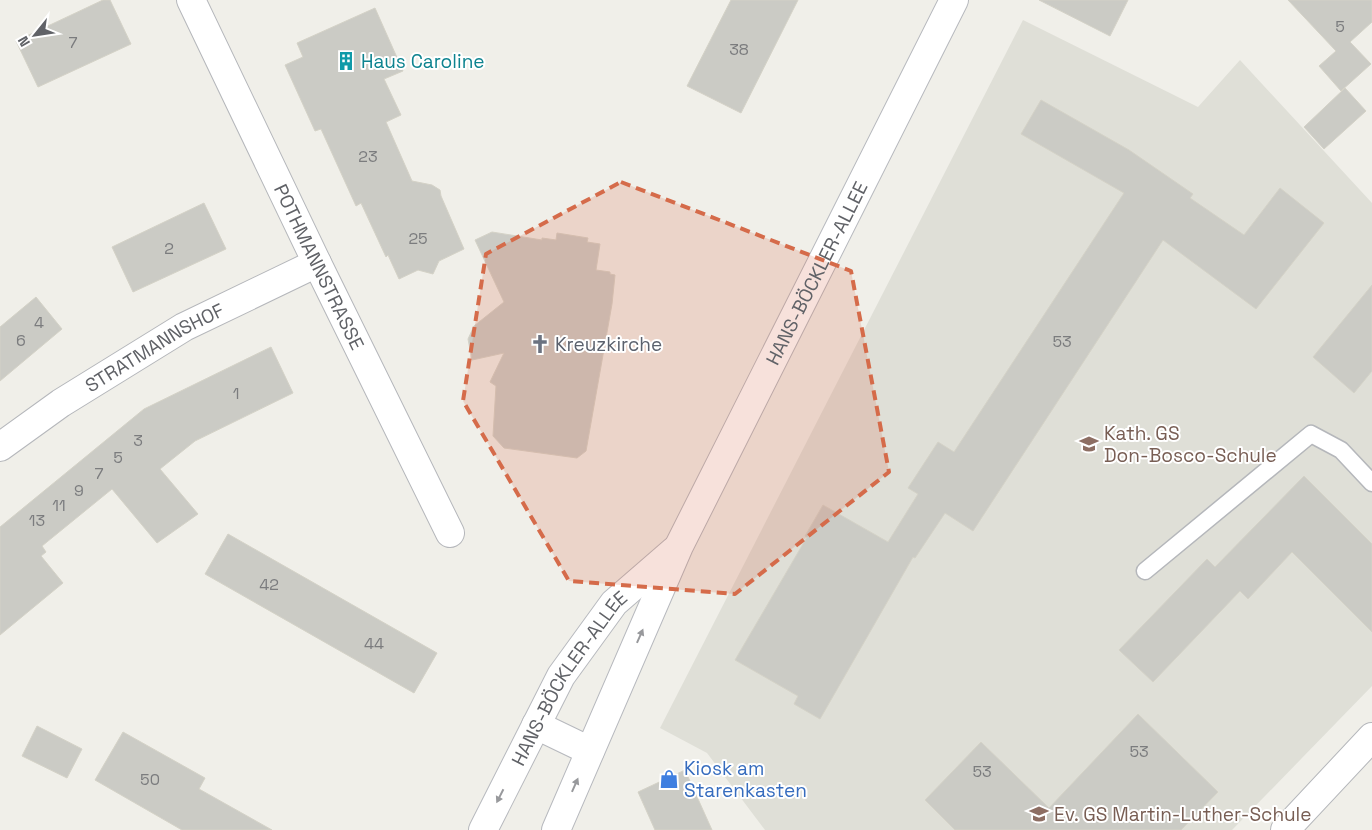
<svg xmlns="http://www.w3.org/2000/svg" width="1372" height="830" font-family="'Space Grotesk',sans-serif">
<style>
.education{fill:#dfdfd7}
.building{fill:#cbcbc5;stroke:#d4d2c7}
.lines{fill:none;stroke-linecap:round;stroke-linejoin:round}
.lane-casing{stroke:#b5b7bb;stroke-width:19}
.street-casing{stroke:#b5b7bb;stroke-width:30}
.secondary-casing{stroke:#b7b9be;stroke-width:30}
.lane{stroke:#fff;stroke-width:16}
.street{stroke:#fff;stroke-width:28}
.secondary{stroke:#fff;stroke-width:28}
.oneway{fill:#98999c}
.marked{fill:#d56b4a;fill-opacity:0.2;stroke:#d56b4a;stroke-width:4;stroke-dasharray:10 6;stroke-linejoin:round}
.labels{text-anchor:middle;stroke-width:4;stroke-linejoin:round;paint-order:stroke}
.number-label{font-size:16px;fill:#7b7c7e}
.culture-label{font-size:19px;fill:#0d838f;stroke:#fff;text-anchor:start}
.street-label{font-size:19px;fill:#606267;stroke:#fff}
.worship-label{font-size:19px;fill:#5b616d;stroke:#fff;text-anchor:start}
.education-label{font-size:19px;fill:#785e54;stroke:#fff;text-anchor:start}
.shop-label{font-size:19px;fill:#366cbe;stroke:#fff;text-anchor:start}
</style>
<rect width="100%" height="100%" fill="#f0efe9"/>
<path class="education" d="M 1023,20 L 1198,107 L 1240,60 L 1372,203 L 1372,686 L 1232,830 L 765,830 L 707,753 L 660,728 Z"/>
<path class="building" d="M 103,0 L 110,0 L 131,44 L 38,87 L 16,41 Z
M 731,0 L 798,0 L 741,113 L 687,86 Z
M 1039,0 L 1128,0 L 1110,36 Z
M 1288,0 L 1372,0 L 1372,22 L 1350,42 L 1371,64 L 1341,91 L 1319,66 L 1336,51 Z
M 375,8 L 403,71 L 384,79 L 401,115 L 386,122 L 412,181 L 432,185 L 440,190 L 441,196 L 464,249 L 439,261 L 433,274 L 418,270 L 399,279 L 388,255 L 386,257 L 361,203 L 356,206 L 321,129 L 315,131 L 285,65 L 303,57 L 297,43 Z
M 1345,88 L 1366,111 L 1324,149 L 1304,127 Z
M 1041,100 L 1129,150 L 1193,194 L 1190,198 L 1244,235 L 1280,188 L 1324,223 L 1256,309 L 1163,240 L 973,531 L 945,513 L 915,558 L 913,557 L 820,719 L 794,704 L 798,696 L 735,660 L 807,537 L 805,536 L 823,505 L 888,542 L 918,494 L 908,488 L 938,442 L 954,452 L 1124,193 L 1021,134 Z
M 204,203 L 226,249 L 133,292 L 112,247 Z
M 492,232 L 542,240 L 542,238 L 556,240 L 557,233 L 588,238 L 587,242 L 600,244 L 596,270 L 610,272 L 610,274 L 615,275 L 612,304 L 586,451 L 577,458 L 504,448 L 493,436 L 496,386 L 490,382 L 504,353 L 472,360 L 468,339 L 474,326 L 504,302 L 475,240 Z
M 1372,285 L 1372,371 L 1354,393 L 1313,357 Z
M 36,297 L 62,329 L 0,381 L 0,327 Z
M 271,347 L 293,393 L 195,441 L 160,469 L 198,514 L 157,543 L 112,489 L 42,546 L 46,552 L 41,556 L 63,583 L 0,635 L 0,527 L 144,409 Z
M 1304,476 L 1372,544 L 1372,632 L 1292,552 L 1248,599 L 1240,591 L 1153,682 L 1119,650 L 1207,559 L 1215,567 Z
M 228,534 L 437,653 L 414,693 L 205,574 Z
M 1138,714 L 1218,792 L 1181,830 L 955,830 L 925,800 L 981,742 L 1049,808 Z
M 37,726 L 82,749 L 67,778 L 22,756 Z
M 123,732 L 205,778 L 199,789 L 272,830 L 182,830 L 95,780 Z
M 685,770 L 712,830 L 655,830 L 638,792 Z"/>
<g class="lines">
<g class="lane-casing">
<path id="lane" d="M 1145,571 L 1311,434 L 1341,450 L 1372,483"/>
</g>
<g class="street-casing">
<g id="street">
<path id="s1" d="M 191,0 L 317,263 L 450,533"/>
<path id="s2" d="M 0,447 L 61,403 L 184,327 L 317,263"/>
<path d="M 1285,830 L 1372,737"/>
</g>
</g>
<g class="secondary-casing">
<g id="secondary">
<path d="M 536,725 L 590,751"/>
<path id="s3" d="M 483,830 L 561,676 L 614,603 L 674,551"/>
<path id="s4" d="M 556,830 L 679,546 L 954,0"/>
</g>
</g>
<use href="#lane" class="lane"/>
<use href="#street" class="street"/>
<use href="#secondary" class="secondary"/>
</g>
<defs><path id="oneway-solid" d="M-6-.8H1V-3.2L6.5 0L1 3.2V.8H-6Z" transform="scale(1.25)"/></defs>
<g class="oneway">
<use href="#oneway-solid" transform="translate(640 636) rotate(-66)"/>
<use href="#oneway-solid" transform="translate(575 785) rotate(-66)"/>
<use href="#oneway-solid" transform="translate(500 796) rotate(117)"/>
</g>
<path class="marked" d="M 621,182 L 851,271 L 889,472 L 735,594 L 569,581 L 463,401 L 486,254 Z"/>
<defs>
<g id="building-bare" transform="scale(1.5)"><path d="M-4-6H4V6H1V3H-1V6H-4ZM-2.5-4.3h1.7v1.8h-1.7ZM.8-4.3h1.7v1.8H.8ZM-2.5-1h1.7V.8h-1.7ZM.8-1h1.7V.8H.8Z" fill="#0f9aa8" stroke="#fff" stroke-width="2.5" paint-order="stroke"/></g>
<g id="church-bare" transform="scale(1.5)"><path d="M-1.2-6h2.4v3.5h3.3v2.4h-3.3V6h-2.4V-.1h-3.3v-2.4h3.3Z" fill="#6b7280" stroke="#fff" stroke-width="2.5" paint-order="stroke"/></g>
<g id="school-bare" transform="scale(1.5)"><path d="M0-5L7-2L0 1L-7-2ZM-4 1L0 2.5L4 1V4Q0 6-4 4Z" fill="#8d6e63" stroke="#fff" stroke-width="2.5" paint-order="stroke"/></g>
<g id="shop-bare" transform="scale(1.5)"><path d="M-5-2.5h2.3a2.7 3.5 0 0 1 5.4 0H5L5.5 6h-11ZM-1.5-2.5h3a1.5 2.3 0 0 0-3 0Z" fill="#3f7fe0" stroke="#fff" stroke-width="2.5" paint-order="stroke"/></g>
</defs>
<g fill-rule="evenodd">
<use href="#building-bare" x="346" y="61"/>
<use href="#church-bare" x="540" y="344"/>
<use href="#school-bare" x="1089" y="444"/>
<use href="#shop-bare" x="669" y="779"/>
<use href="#school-bare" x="1039" y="814"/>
</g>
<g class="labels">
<g class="number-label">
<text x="1340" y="32">5</text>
<text x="73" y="48">7</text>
<text x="739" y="55">38</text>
<text x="368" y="162">23</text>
<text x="418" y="244">25</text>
<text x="169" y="254">2</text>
<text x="39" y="328">4</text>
<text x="21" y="346">6</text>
<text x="1062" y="347">53</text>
<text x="236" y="399">1</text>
<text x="138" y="446">3</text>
<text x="118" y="463">5</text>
<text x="99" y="479">7</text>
<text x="79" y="496">9</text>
<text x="59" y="511">11</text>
<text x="37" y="526">13</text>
<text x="269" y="590">42</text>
<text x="374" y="649">44</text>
<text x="1139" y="757">53</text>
<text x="982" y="777">53</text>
<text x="150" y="785">50</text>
</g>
<g class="culture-label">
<text x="361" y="68">Haus Caroline</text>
</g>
<g class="street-label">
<text dy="7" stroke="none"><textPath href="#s1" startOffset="296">POTHMANNSTRASSE</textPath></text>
<text dy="7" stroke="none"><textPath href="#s4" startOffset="615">HANS-BÖCKLER-ALLEE</textPath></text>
<text dy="7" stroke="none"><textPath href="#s2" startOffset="184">STRATMANNSHOF</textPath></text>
<text dy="7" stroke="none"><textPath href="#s3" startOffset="175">HANS-BÖCKLER-ALLEE</textPath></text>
</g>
<g class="worship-label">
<text x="555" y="351">Kreuzkirche</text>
</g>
<g class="education-label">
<text x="1104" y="440">Kath. GS<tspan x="1104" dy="22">Don-Bosco-Schule</tspan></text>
<text x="1054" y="821">Ev. GS Martin-Luther-Schule</text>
</g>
<g class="shop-label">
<text x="684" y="775">Kiosk am<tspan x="684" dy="22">Starenkasten</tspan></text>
</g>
</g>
<g transform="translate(35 35) rotate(240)" stroke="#ffffff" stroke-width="4" paint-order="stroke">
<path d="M0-4L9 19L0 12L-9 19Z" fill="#606267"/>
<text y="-8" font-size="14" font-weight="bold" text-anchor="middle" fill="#606267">N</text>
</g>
</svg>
